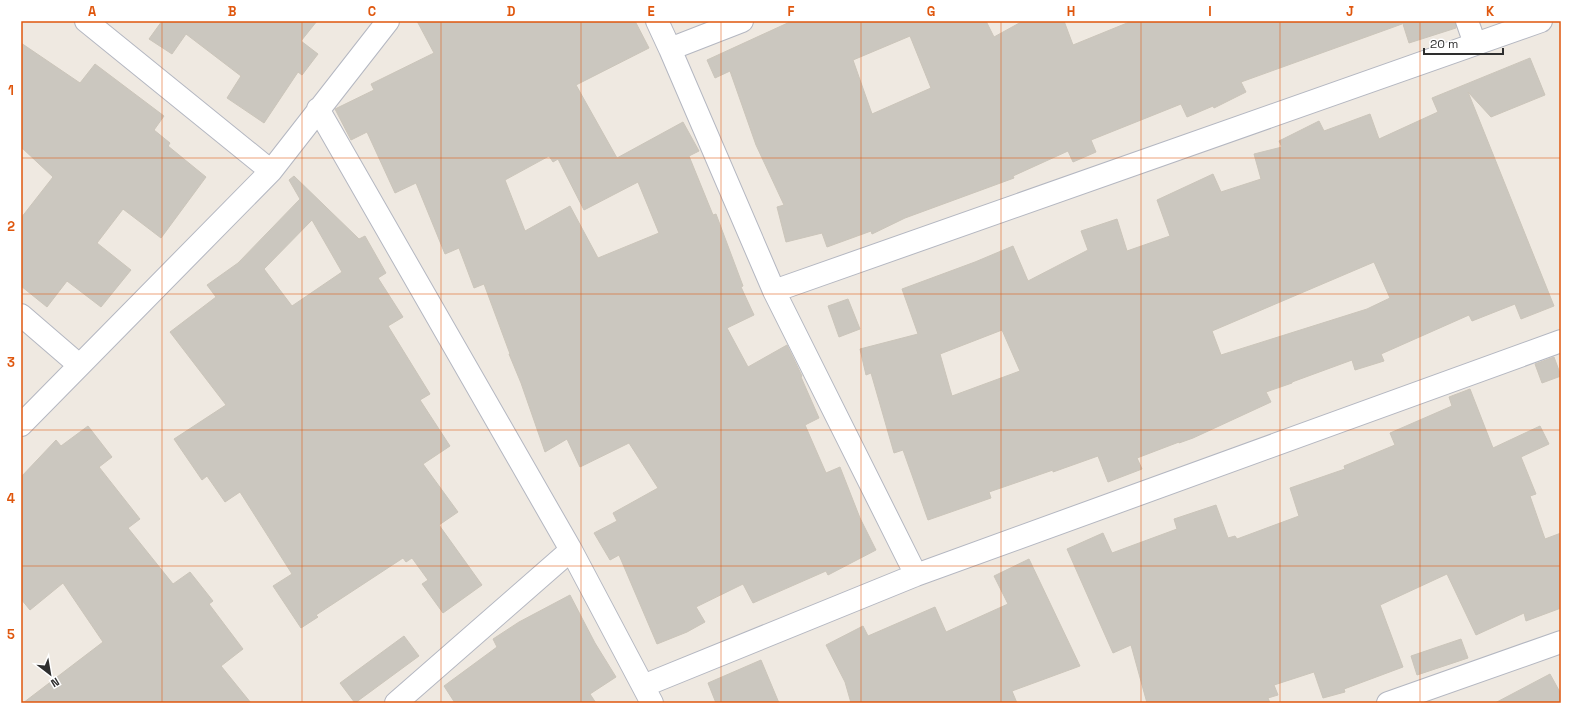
<svg xmlns="http://www.w3.org/2000/svg" width="1582" height="724" font-family="'Space Grotesk',sans-serif">
<style>
.building{fill:#cbc7bf;stroke:#cbc5ba;fill-rule:evenodd}
.lines{fill:none;stroke-linecap:round;stroke-linejoin:round}
.minor-casing{stroke:#b4b7c1;stroke-width:24}
.minor{stroke:#fff;stroke-width:22}
.grid{fill:none;stroke:#df570e;stroke-width:1;stroke-opacity:0.55}
.neatline{fill:none;stroke:#df570e;stroke-width:1.5}
.grid-label{font-size:13px;text-anchor:middle;font-weight:bold;fill:#df570e}
</style>
<rect width="100%" height="100%" fill="#efe9e1"/>
<path class="building" d="M 162,21 L 317,21 L 301,41 L 318,54 L 302,75 L 298,72 L 264,123 L 227,98 L 241,76 L 186,34 L 172,54 L 149,39 Z
M 417,21 L 635,21 L 649,48 L 576,85 L 617,158 L 683,122 L 699,151 L 689,156 L 713,215 L 716,214 L 743,286 L 741,287 L 754,315 L 727,328 L 748,367 L 787,345 L 802,376 L 801,377 L 819,418 L 805,425 L 826,473 L 840,467 L 860,518 L 876,550 L 828,575 L 826,571 L 753,603 L 743,584 L 696,607 L 705,622 L 687,632 L 657,644 L 619,555 L 610,560 L 594,533 L 617,521 L 613,513 L 658,488 L 629,443 L 580,467 L 567,439 L 545,452 L 521,383 L 509,354 L 510,354 L 484,284 L 474,288 L 459,248 L 445,254 L 416,183 L 395,193 L 367,132 L 351,140 L 335,109 L 374,90 L 371,84 L 434,53 ZM 549,156 L 553,162 L 558,159 L 584,210 L 638,182 L 659,233 L 598,258 L 570,206 L 525,231 L 505,180 Z
M 792,21 L 986,21 L 994,37 L 1023,21 L 1064,21 L 1073,45 L 1132,21 L 1402,21 L 1402,24 L 1241,82 L 1246,92 L 1214,108 L 1213,106 L 1187,117 L 1181,104 L 1091,140 L 1096,152 L 1073,162 L 1068,151 L 1013,176 L 1014,178 L 905,218 L 872,234 L 871,231 L 827,247 L 822,233 L 786,242 L 777,207 L 784,205 L 756,145 L 730,71 L 715,78 L 707,60 ZM 910,36 L 931,88 L 872,114 L 853,60 Z
M 1402,21 L 1455,21 L 1456,28 L 1409,43 Z
M 21,43 L 80,83 L 95,64 L 164,116 L 154,130 L 170,143 L 168,146 L 206,177 L 161,238 L 123,209 L 97,243 L 131,270 L 101,307 L 67,281 L 47,307 L 21,286 L 21,218 L 53,177 L 21,147 Z
M 1530,58 L 1545,95 L 1491,117 L 1468,92 L 1554,306 L 1521,319 L 1515,304 L 1472,321 L 1469,315 L 1381,354 L 1384,361 L 1355,370 L 1352,360 L 1292,382 L 1292,383 L 1266,392 L 1271,402 L 1193,438 L 1179,443 L 1179,442 L 1137,458 L 1142,469 L 1108,482 L 1098,456 L 1053,472 L 1053,470 L 989,492 L 991,498 L 928,520 L 903,450 L 894,453 L 871,373 L 866,375 L 860,349 L 918,334 L 902,289 L 975,262 L 1013,246 L 1028,281 L 1088,250 L 1081,231 L 1117,219 L 1127,251 L 1170,236 L 1157,200 L 1213,174 L 1221,192 L 1261,179 L 1254,154 L 1282,147 L 1279,141 L 1319,121 L 1324,131 L 1370,114 L 1379,139 L 1438,112 L 1432,98 ZM 1374,262 L 1390,298 L 1367,309 L 1221,355 L 1212,331 ZM 1002,330 L 1020,371 L 952,396 L 940,354 Z
M 294,176 L 359,239 L 365,236 L 386,273 L 378,278 L 403,317 L 388,326 L 430,394 L 420,400 L 450,446 L 423,464 L 458,512 L 439,525 L 482,585 L 443,613 L 422,584 L 428,580 L 412,558 L 406,562 L 403,558 L 316,615 L 318,617 L 301,628 L 273,586 L 292,574 L 240,492 L 225,502 L 207,476 L 202,480 L 174,439 L 226,405 L 170,332 L 216,297 L 207,285 L 238,263 L 300,199 L 289,180 ZM 312,220 L 342,272 L 292,306 L 264,269 Z
M 848,299 L 860,329 L 839,337 L 828,306 Z
M 1554,357 L 1561,376 L 1542,383 L 1535,364 Z
M 1470,389 L 1493,448 L 1540,426 L 1549,444 L 1521,457 L 1536,494 L 1530,496 L 1545,539 L 1561,533 L 1561,608 L 1526,621 L 1524,613 L 1476,635 L 1447,574 L 1380,605 L 1403,667 L 1344,689 L 1345,692 L 1323,698 L 1314,672 L 1274,685 L 1278,695 L 1268,698 L 1270,703 L 1147,703 L 1131,645 L 1113,653 L 1067,549 L 1103,533 L 1112,553 L 1177,529 L 1174,519 L 1216,505 L 1228,538 L 1235,536 L 1237,539 L 1299,516 L 1290,488 L 1345,469 L 1344,466 L 1395,445 L 1390,433 L 1452,406 L 1449,397 Z
M 88,426 L 112,457 L 99,467 L 140,519 L 128,528 L 173,584 L 190,572 L 213,601 L 209,604 L 243,649 L 221,666 L 251,703 L 23,703 L 103,642 L 63,583 L 30,610 L 21,599 L 21,477 L 56,440 L 61,446 Z
M 1029,559 L 1080,666 L 1012,691 L 1017,703 L 851,703 L 845,682 L 826,645 L 863,626 L 868,636 L 935,607 L 946,632 L 1008,604 L 994,576 Z
M 570,595 L 595,643 L 616,677 L 590,694 L 596,703 L 455,703 L 444,686 L 497,647 L 493,639 L 519,622 Z
M 404,636 L 419,656 L 355,703 L 340,683 Z
M 1461,639 L 1468,658 L 1417,675 L 1411,656 Z
M 761,660 L 779,703 L 716,703 L 708,683 Z
M 1550,674 L 1561,694 L 1561,703 L 1495,703 Z"/>
<g class="lines">
<g class="minor-casing">
<path id="minor" d="M 86,21 L 271,171
M 657,21 L 670,49 L 774,291 L 916,575
M 1467,21 L 1475,44
M 670,49 L 742,21
M 318,109 L 571,550 L 652,703
M 774,291 L 1541,21
M 21,315 L 79,365
M 21,425 L 271,171 L 388,21
M 643,686 L 916,575 L 1561,341
M 396,703 L 571,550
M 1388,703 L 1561,642"/>
</g>
<use href="#minor" class="minor"/>
</g>
<path class="grid" d="M 162,21 L 162,703M 302,21 L 302,703M 441,21 L 441,703M 581,21 L 581,703M 721,21 L 721,703M 861,21 L 861,703M 1001,21 L 1001,703M 1141,21 L 1141,703M 1280,21 L 1280,703M 1420,21 L 1420,703M 21,158 L 1561,158M 21,294 L 1561,294M 21,430 L 1561,430M 21,566 L 1561,566"/>
<rect width="1582" height="724" fill="none" stroke="#ffffff" stroke-width="44"/>
<g transform="translate(50 674) rotate(149)" stroke="#ffffff" stroke-width="3" paint-order="stroke">
<path d="M0-3L7 15L0 10L-7 15Z" fill="#2e2e2e"/>
<text y="-6" font-size="11" font-weight="bold" text-anchor="middle" fill="#2e2e2e">N</text>
</g>
<path d="M1424 48v6h79v-6" fill="none" stroke="#2e2e2e" stroke-width="2"/>
<text x="1430" y="48" font-size="12" fill="#2e2e2e" stroke="#ffffff" stroke-width="3" paint-order="stroke">20 m</text>
<rect x="22" y="22" width="1538" height="680" class="neatline"/>
<g class="grid-label">
<text x="92" y="16">A</text>
<text x="232" y="16">B</text>
<text x="372" y="16">C</text>
<text x="511" y="16">D</text>
<text x="651" y="16">E</text>
<text x="791" y="16">F</text>
<text x="931" y="16">G</text>
<text x="1071" y="16">H</text>
<text x="1210" y="16">I</text>
<text x="1350" y="16">J</text>
<text x="1490" y="16">K</text>
<text x="11" y="95">1</text>
<text x="11" y="231">2</text>
<text x="11" y="367">3</text>
<text x="11" y="503">4</text>
<text x="11" y="639">5</text>
</g>
</svg>
